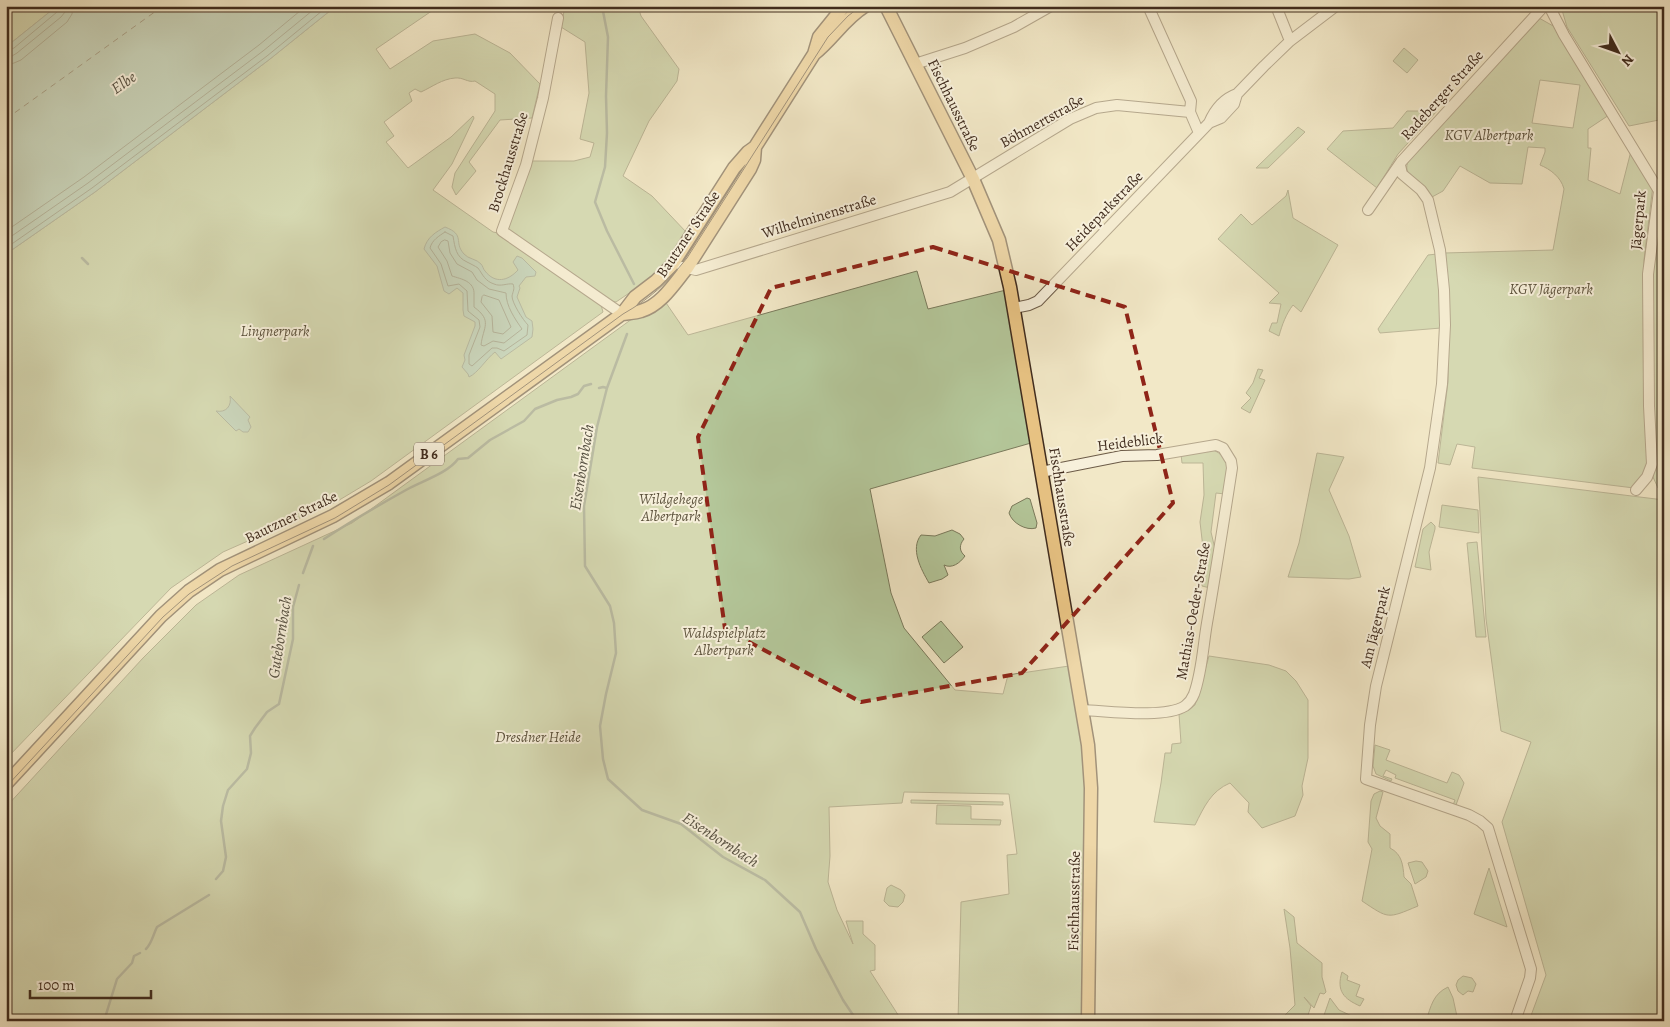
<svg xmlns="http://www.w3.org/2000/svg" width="1670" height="1027" font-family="Alegreya,serif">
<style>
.green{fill:#b4c79a;stroke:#7a7a5c;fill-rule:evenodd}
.water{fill:#9cc1af;stroke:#778575}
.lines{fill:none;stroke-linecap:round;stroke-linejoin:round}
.shore{stroke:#6e7666;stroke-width:1}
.stream{stroke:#778575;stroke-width:2.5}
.ferry{stroke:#575142;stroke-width:1;stroke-dasharray:6 5;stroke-linecap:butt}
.minor-casing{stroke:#6c5b48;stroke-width:12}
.major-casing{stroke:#402c1e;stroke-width:15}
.minor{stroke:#f7f0db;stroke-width:10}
.major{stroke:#e9c484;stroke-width:12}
.tram{stroke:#402c1e;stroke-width:1}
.marked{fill:none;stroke:#8f2418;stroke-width:4;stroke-dasharray:10 6;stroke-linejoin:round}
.labels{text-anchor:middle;stroke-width:4;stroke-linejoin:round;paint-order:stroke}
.shield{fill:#f7f0db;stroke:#776757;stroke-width:1}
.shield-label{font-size:14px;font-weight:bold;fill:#402c1e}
.street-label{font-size:15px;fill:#402c1e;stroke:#f7f0db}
.park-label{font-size:15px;font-style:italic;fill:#5d533d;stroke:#f7f0db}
.water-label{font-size:16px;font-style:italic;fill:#575142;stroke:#f7f0db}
</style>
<rect width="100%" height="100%" fill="#f2e8c7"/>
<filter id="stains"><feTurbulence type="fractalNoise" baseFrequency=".004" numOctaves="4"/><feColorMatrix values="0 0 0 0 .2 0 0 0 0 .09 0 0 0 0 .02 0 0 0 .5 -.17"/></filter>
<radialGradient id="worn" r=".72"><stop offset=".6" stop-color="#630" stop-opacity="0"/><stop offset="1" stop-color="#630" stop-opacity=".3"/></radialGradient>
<path class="green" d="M 6,6 L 57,6 L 6,47 Z
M 336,6 L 439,6 L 376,49 L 390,69 L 433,41 L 475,34 L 510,53 L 540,84 L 532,118 L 500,120 L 469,162 L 476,171 L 456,195 L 452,187 L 455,173 L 495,111 L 495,94 L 475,81 C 468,83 463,77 455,78 C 442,79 432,87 421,92 L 415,89 L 409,93 L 412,101 L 384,122 L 394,136 L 386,142 L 408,168 L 451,137 L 473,116 L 474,118 L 452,164 L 433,190 L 493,232 L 503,234 L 601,305 L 603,312 L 371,481 L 336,502 L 223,552 L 171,588 L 6,759 L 6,254 L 95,192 L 270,59 Z
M 565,6 L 638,6 L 641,16 L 679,69 L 677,81 L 649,121 L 623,176 L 652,196 L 687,233 L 662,268 L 644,283 L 616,302 L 607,300 L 507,230 L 530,161 L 574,161 L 590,157 L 594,143 L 580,139 L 589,93 L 585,42 L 561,27 Z
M 1571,6 L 1664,6 L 1664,119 L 1629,126 L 1567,27 L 1562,10 Z
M 1539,18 L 1555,27 L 1609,115 L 1588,129 L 1588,148 L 1591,148 L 1588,180 L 1620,194 L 1631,151 L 1653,185 L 1644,260 L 1649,464 L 1643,477 L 1634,488 L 1472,468 L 1475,447 L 1457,444 L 1450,465 L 1438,463 L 1448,382 L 1449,328 L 1444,253 L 1553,250 L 1564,189 C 1561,177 1550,169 1540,165 L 1545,152 L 1545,148 L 1528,147 L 1522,184 L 1490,183 L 1460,166 L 1443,191 L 1432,197 C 1430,194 1428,190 1425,187 C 1415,177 1400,174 1410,158 ZM 1540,80 L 1580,85 L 1573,128 L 1532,123 Z
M 1404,48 L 1418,60 L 1407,73 L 1393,61 Z
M 1407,111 L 1437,111 L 1398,154 L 1377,188 L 1327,149 L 1343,131 L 1393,128 Z
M 1298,127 L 1305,132 L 1268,168 L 1256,168 Z
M 1288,190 L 1293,218 L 1338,245 L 1301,312 L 1293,305 C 1286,314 1282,325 1279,336 L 1269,331 L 1272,323 L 1277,323 L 1281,304 L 1269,303 L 1279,293 L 1218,239 L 1241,214 L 1252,225 L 1286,196 Z
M 1664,200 L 1664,489 L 1658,488 L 1653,477 L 1655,464 L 1652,409 L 1651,274 Z
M 1437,254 L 1440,290 L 1441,328 L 1380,333 L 1378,329 L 1428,255 Z
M 917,271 L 928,309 L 1006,290 L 1031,443 L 870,489 L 891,593 L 904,628 L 955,690 L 1003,694 L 1008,675 L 1069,666 L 1086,767 L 1083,1021 L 958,1021 L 961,902 L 1009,894 L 1007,855 L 1017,854 L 1009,794 L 904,792 L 902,803 L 829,807 L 830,856 L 828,882 L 837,910 L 853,944 L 846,921 L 863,921 L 863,934 L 875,945 L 875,970 L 870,971 L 902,1021 L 6,1021 L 6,807 L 143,658 L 196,605 L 239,575 L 352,523 L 662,297 L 688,335 Z
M 1258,369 L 1263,370 L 1259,378 L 1265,380 L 1250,413 L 1241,408 L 1251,398 L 1246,393 L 1253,383 Z
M 1211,449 C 1234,458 1227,475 1225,494 L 1216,493 L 1211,532 L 1215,549 L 1210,588 L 1202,586 L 1201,568 L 1205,565 L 1200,522 L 1204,495 L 1203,463 L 1182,463 L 1181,454 Z
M 1317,453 L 1344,457 L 1329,490 L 1349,536 L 1361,577 L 1349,579 L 1288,577 L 1299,543 Z
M 1478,477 L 1664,500 L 1664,1021 L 1529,1021 L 1546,975 L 1502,822 L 1531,742 L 1501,731 L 1486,619 Z
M 1027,498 L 1030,499 L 1037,523 L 1036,528 C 1026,531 1012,523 1009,513 L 1012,506 Z
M 1442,505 L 1478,510 L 1479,533 L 1439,527 Z
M 1431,522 L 1435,526 L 1435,529 L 1429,552 L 1431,570 L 1415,567 L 1423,529 Z
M 952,530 L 960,534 L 964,539 C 959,545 959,551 965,556 C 960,563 952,569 944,565 L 948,575 L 942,579 L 929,583 C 921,569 910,549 921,535 L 935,536 Z
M 1477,542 L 1486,637 L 1476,637 L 1467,543 Z
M 941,621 L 963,647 L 944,663 L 922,637 Z
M 1209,656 L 1269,665 L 1286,671 L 1296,681 L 1308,700 L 1308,758 L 1302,786 L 1303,795 L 1295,816 L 1262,828 L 1248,812 L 1249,803 L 1230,783 C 1211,791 1204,807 1195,825 L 1154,822 L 1161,783 L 1165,753 L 1171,753 L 1172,744 L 1181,743 L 1179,714 L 1189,710 L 1195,705 Z
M 1375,745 L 1390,750 L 1386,760 L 1447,783 L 1452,772 L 1459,775 L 1464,783 L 1456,805 L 1453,805 L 1455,800 L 1395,778 L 1396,775 L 1386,770 L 1383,776 L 1392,779 L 1391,781 L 1376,774 L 1373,766 Z
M 1380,791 L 1383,792 L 1376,818 L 1380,826 L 1390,834 L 1390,848 C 1402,854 1403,865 1404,877 L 1411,884 L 1418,906 C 1387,919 1389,919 1362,901 L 1372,849 L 1368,842 L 1371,801 L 1374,794 Z
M 911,800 L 1003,802 L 1003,805 L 911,803 Z
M 937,805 L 971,806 L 971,819 L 1001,820 L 1000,825 L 936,824 Z
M 1416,861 L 1422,862 L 1428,871 L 1426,877 L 1415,884 L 1408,863 Z
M 1489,868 L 1507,927 L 1474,914 Z
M 891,885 L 901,890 L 905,895 L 903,902 L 898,907 L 889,906 L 884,901 L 887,888 Z
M 1284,909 L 1294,917 L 1297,943 L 1322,963 L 1322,977 L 1326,992 L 1324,994 L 1320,993 L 1314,1008 L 1304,997 L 1311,1006 L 1306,1021 L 1279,1021 L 1295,1005 L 1290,948 Z
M 1342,972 L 1348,976 L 1347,980 L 1360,985 L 1356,996 L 1364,999 L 1360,1006 C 1344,999 1336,991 1342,972 Z
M 1463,976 L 1472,978 L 1476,984 L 1473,992 L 1468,991 L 1463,995 L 1458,991 L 1456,985 L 1458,980 Z
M 1448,987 L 1453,998 L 1458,1021 L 1426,1021 C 1431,1006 1433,994 1448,987 Z
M 1330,998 L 1339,1010 L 1356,1018 L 1355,1021 L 1341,1021 L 1334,1018 L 1333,1021 L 1322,1021 Z"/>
<path class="water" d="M 57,6 L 336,6 L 270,59 L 95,192 L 6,254 L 6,47 Z
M 445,227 C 466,235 453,242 464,254 C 468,259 477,259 481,264 C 483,266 483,269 485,271 C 495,284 508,281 518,270 L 513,262 L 517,256 L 522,258 L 536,272 L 535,276 L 526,277 L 519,286 L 520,288 L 517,297 L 526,317 L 532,321 L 533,329 L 532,337 L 501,359 L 495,352 C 486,359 478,373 469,377 L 468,374 L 462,367 L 465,360 L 464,355 L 475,326 L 475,322 L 464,316 L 463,310 L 463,293 L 457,288 L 449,294 L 444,291 L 437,266 L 424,249 C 427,237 436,232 445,227 Z
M 230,396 L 250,417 L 248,420 L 251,427 L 248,432 L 243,432 L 239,429 L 236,431 L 216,411 C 226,413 232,406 230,396 Z"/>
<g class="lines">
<path class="shore" d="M 6,51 L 14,48 L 57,12 L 60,6
M 6,57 L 12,56 L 17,53 L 61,17 L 65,12 L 66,6
M 6,65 L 14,63 L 21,60 L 67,22 L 72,14 L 73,6
M 6,231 L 84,177 L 259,45 L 306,6
M 445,232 L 453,236 C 455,248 456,257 467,262 C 471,264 475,266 478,268 C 483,275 485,281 494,284 C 501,287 507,283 513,284 C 515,289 513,291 512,296 C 512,303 523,320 528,325 L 527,335 L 504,351 L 497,348 L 492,348 L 472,366 L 469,364 L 469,355 L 480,327 L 479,320 L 468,311 L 467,291 L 459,284 L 448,286 L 441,264 L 430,248 C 432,240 439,236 445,232 Z
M 6,240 L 88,183 L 263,51 L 318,6
M 445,240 L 448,241 L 450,253 L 457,264 L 472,272 L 477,280 L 489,289 L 506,293 C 506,306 515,319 522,329 L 504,343 L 493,341 L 484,346 L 481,345 C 483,327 493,321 474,307 C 474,303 474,299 474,295 C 475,281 461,279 452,276 L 447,261 L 438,247 L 441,242 Z
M 6,248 L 92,188 L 267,56 L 328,6
M 484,295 L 499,300 L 511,327 L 503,334 L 493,332 L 492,316 L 481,302 L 482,297 Z"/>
<path class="stream" d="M 602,6 L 608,37 L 606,96 L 607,133 L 605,167 L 595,202 L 607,231 L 634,284
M 82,258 L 88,264
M 627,334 L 607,388 L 597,427 L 584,506 L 585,566 L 610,606 L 614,623 L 616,653 L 606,694 L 600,726 L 603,759 L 608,779 L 642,810 L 681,824 L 723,857 L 765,880 L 800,912 L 816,949 L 843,1000 L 857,1021
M 599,388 L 603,387 L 607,388
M 324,539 C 350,522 379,505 406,490 C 422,481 448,473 458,459 L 468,458 L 490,440 L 524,421 L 535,409 L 557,400 L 571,397 L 578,394 L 584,386 L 591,384
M 303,573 L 313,546
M 216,879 L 223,871 L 226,857 L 221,821 L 223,806 L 228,790 L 247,769 L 251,753 L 250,736 L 255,728 L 267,712 L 279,704 L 293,639 L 293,607 L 299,585
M 146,949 C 152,943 153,935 157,927 L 209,895
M 104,1021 L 117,979 L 132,963 L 134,956 L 140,953"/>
<path class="ferry" d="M 6,119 L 163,6"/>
<g class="minor-casing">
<path id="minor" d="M 1148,6 L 1191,101 L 1190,112 L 1199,133
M 1276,6 L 1290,41
M 1549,6 L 1564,35 L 1659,191 L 1648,274 L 1649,406 L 1652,464 L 1647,477 L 1636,490
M 558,18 L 543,98 L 526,165 L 502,231 L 622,314
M 915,64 L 965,48 L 1014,27 L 1051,6
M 1209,123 L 1221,118 L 1234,104 L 1237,94 L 1264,66 L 1290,41 L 1336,6
M 1400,165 L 1402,174 L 1421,190 L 1428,200 L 1440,250 L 1444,290 L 1445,325 L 1442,384 L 1430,468 L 1376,686 L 1370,725 L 1366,779 L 1469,815 L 1480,821 L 1488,828 L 1531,969 L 1530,978 L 1515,1021
M 1368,210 L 1401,162 L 1544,6
M 682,267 L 696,270 L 950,192 L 1070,119 L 1096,108 L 1117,105 L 1190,112
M 1014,308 L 1029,305 L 1038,301 L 1209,123 C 1215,109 1223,99 1237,94
M 1041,472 L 1122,456 L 1157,455 L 1216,445 L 1223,448 L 1231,461 L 1232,468 C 1224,520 1216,571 1207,623 C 1203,646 1202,672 1194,694 C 1192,699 1189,703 1185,706 C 1164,719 1108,711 1083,710"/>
</g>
<g class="major-casing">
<path id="major" d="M 886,6 L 973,179 L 999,240 L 1010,287 L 1088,745 L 1091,788 L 1088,1021
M 814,54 C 834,38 843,20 865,6
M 622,314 C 628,313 635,313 641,311 C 661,305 674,284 687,268 L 750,169 L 754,160 L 755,147
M 6,784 L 161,616 L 189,591 L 220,570 L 333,516 L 389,483 L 622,314 L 635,297 L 656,281 L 672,265 L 734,168 L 748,152 L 755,147 L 814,54 L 819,37 L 844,6"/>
</g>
<use href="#minor" class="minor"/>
<use href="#major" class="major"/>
<path class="tram" d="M 6,787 L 163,617 L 189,594 L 232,566 L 335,518 L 389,485 L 623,314 C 651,298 666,284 687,258 L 828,37 L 848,16 L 861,6"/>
</g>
<path d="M0 0H1670V1027H0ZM 933,247 L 1125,307 L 1173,503 L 1022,673 L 861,702 L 725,629 L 698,437 L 771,288 Z" fill="#f2e8c7" fill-opacity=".55" fill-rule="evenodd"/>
<path class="marked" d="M 933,247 L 1125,307 L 1173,503 L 1022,673 L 861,702 L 725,629 L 698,437 L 771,288 Z"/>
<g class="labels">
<rect class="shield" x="414" y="442.5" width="30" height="23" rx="4"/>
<g class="shield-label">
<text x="429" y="459">B 6</text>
</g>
<g class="street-label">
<text transform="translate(1442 95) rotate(-48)" y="5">Radeberger Straße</text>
<text transform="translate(954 105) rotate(64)" y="5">Fischhausstraße</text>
<text transform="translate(1042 121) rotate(-29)" y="5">Böhmertstraße</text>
<text transform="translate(508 162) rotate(-73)" y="5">Brockhausstraße</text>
<text transform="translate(1104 211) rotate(-46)" y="5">Heideparkstraße</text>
<text transform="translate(819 216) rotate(-17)" y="5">Wilhelminenstraße</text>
<text transform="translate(1638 220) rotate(-85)" y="5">Jägerpark</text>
<text transform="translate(688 234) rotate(-56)" y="5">Bautzner Straße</text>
<text transform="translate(1130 442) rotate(-7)" y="5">Heideblick</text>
<text transform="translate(1062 497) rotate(81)" y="5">Fischhausstraße</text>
<text transform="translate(291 517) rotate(-26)" y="5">Bautzner Straße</text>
<text transform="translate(1193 611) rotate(-80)" y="5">Mathias-Oeder-Straße</text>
<text transform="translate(1375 627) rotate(-76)" y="5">Am Jägerpark</text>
<text transform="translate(1074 901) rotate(-89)" y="5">Fischhausstraße</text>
</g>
<g class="park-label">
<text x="1489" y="140">KGV Albertpark</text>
<text x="1551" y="294">KGV Jägerpark</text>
<text x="275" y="336">Lingnerpark</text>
<text x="671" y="504">Wildgehege<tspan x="671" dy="17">Albertpark</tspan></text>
<text x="724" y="638">Waldspielplatz<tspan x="724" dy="17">Albertpark</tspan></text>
<text x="538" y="742">Dresdner Heide</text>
</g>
<g class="water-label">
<text transform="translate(123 82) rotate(-35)" y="6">Elbe</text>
<text transform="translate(581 467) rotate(-81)" y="6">Eisenbornbach</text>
<text transform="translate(279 637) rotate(-81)" y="6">Gutebornbach</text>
<text transform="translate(721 839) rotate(33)" y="6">Eisenbornbach</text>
</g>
</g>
<rect width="1670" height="1027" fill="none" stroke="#f2e8c7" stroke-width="25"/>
<rect x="8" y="8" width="1655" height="1012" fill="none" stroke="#402c1e" stroke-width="2.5"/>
<rect x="12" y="12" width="1645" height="1002" fill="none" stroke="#402c1e"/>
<g transform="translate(1618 52) rotate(131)" stroke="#f7f0db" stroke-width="4" paint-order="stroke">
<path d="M0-4L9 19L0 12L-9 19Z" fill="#402c1e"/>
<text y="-8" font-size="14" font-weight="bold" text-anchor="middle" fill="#402c1e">N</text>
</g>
<path d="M30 990v8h121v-8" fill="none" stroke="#402c1e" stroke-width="2.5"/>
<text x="38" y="990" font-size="15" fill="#402c1e" stroke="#f7f0db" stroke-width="4" paint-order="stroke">100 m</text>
<rect width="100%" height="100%" filter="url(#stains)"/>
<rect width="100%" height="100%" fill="url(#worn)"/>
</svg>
